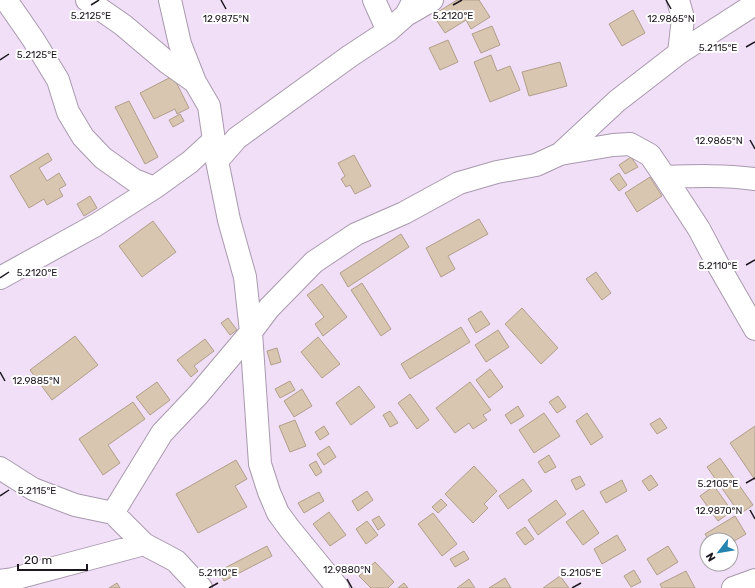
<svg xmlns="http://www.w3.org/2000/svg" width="755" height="588" font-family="Rubik,sans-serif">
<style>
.building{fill:#d8c6b1;stroke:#b19f8b}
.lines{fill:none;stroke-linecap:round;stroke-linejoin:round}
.street-casing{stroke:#a999ae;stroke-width:24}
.street{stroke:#fff;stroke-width:22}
.ticks{fill:none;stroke:#1d171f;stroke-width:1.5}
.ticks-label{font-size:10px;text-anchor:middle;fill:#1d171f;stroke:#fff;stroke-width:4;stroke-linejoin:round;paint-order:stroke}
</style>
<rect width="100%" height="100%" fill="#f0dff6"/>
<path class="building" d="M 457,0 L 479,0 L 490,17 L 471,29 L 466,20 L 445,33 L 433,15 Z
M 633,10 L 645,33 L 622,46 L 609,24 Z
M 492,26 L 500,45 L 481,53 L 472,34 Z
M 448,40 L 458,62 L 440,70 L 429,48 Z
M 491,55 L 497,71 L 510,66 L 520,90 L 490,102 L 474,62 Z
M 560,62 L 567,86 L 529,96 L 522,72 Z
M 173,76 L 189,108 L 177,114 L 175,109 L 154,119 L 140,93 Z
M 129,101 L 158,157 L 145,164 L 115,107 Z
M 180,114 L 184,121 L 173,127 L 169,120 Z
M 48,153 L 52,160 L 39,168 L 47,181 L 59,173 L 66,185 L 59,189 L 63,196 L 47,205 L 44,199 L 29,208 L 10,176 Z
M 354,155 L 371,186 L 355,194 L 350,185 L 346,187 L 341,179 L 345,176 L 338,163 Z
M 631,157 L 638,167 L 625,174 L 619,165 Z
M 619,173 L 627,185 L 619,191 L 610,179 Z
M 650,177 L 662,196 L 637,212 L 625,193 Z
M 90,196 L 97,208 L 84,216 L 77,204 Z
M 479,219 L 488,234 L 448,256 L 455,269 L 441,277 L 426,248 Z
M 153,221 L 176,252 L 142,277 L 119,246 Z
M 401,234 L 409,247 L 348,287 L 340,273 Z
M 596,272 L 611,293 L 602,300 L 586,279 Z
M 362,283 L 391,329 L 381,336 L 351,290 Z
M 322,284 L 347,317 L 323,336 L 315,324 L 324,317 L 307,295 Z
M 522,308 L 558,348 L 541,364 L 505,324 Z
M 481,311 L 490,324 L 476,333 L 468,319 Z
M 228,318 L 237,330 L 230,335 L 221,323 Z
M 461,327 L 470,342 L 410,379 L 401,364 Z
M 498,330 L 509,347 L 486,362 L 475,345 Z
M 75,336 L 98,365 L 52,400 L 30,370 Z
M 318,337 L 340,364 L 322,378 L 301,352 Z
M 205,339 L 214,351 L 194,366 L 198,371 L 191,377 L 177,360 Z
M 277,348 L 281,362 L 271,365 L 267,351 Z
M 490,369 L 503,387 L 489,398 L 476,380 Z
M 290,381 L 295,390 L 280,398 L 275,389 Z
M 157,382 L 170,400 L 150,415 L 136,397 Z
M 470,382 L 491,410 L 483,415 L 487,420 L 473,429 L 469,423 L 455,433 L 436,408 Z
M 359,386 L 375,407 L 351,425 L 336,403 Z
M 302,389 L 312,406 L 294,417 L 284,401 Z
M 410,394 L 429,420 L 417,429 L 398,403 Z
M 558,396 L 566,407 L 557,413 L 549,402 Z
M 133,402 L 145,419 L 108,445 L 120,463 L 103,475 L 79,439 Z
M 518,406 L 524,416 L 511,424 L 505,415 Z
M 390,411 L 398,423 L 390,427 L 383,415 Z
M 544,413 L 560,436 L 534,453 L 519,430 Z
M 587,413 L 603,437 L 591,445 L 576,421 Z
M 660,418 L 667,428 L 657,434 L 650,424 Z
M 295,420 L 306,446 L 290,452 L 279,426 Z
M 324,426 L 329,434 L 320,440 L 315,432 Z
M 755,426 L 755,480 L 730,443 Z
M 329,446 L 336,457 L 324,465 L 317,454 Z
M 549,455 L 556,467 L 545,473 L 538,462 Z
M 720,458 L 753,505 L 740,514 L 707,467 Z
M 236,460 L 247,479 L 235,486 L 247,507 L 198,533 L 176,494 Z
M 316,461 L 322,472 L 316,476 L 309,465 Z
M 474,466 L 497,491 L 484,504 L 488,508 L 473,523 L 445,494 Z
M 651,475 L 658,485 L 649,491 L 642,481 Z
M 580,476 L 585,485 L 576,490 L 571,480 Z
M 523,479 L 532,491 L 508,509 L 499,496 Z
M 622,480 L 627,491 L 606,503 L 600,492 Z
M 714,486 L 732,511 L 718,521 L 700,496 Z
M 367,491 L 373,500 L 358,511 L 352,501 Z
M 319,492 L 324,501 L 304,513 L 298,503 Z
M 441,499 L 447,505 L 438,513 L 432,507 Z
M 556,500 L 566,514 L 538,535 L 528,520 Z
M 583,510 L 599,533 L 583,545 L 566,522 Z
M 329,512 L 346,535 L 330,546 L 313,524 Z
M 433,513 L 457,544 L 442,556 L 418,524 Z
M 379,516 L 385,525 L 378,530 L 372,520 Z
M 735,516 L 746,534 L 731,543 L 731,540 L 709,540 L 705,534 Z
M 367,521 L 378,535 L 366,544 L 356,529 Z
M 525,527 L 534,539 L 525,545 L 516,533 Z
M 617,535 L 626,550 L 602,564 L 594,549 Z
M 267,546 L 272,556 L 224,581 L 219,571 Z
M 668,546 L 678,562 L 657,575 L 647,559 Z
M 464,551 L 469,559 L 455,567 L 450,559 Z
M 375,562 L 394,582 L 388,588 L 371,588 L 359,576 Z
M 634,570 L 641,582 L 631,587 L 624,576 Z
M 686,571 L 695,588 L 662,588 L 660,584 Z
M 560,576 L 569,588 L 543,588 Z
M 505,578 L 511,588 L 489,588 Z
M 469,579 L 475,588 L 457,588 Z
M 117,583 L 120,588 L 109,588 Z
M 404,583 L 408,588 L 398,588 Z"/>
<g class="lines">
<g class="street-casing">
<path id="street" d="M 6,0 L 33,39 L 58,80 L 68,112 L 83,137 L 103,158 L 134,180 L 154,188 L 190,162 L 214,140
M 87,0 L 123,25 L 168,63 L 195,82
M 374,0 L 388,31
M 678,0 L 683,18 L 679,53
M 406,15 L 432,0
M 560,154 L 617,101 L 679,53 L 755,4
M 217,161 L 237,138 L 350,56 L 388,31 L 406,15 L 414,0
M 665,177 C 695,176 725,175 755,179
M 0,278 L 96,225 L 154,188
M 0,468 L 33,489 L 75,505 L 113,513 L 144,544 L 176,561 L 201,588
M 113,513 L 162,433 L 198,395 L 251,332 L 245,277 L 229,220 L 217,161 L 209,106 L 195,82 L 180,44 L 170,0
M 0,581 L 13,579 L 144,544
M 338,588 L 289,528 L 278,513 L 269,492 L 260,464 L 251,332 L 269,308 L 314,262 L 356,234 L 404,213 L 459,183 L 497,172 L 536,165 L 560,154 L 613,145 L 630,144 L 650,155 L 665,177 L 699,229 L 717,263 L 755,329
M 733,588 L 755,580"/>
</g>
<use href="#street" class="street"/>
</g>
<path class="ticks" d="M 221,0 L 226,9M 666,0 L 671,9M 91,5 L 99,0M 453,5 L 462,0M 746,47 L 755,42M 0,60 L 9,54M 750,140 L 755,149M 746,265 L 755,260M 0,278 L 9,272M 0,372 L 5,381M 746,483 L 755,478M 0,496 L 9,490M 750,510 L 755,519M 347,579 L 352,588M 209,588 L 218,583M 572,588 L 581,583"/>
<g class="ticks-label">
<text x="453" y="19">5.2120°E</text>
<text x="91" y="19">5.2125°E</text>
<text x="226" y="22">12.9875°N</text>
<text x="671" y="22">12.9865°N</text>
<text x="718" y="51">5.2115°E</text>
<text x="37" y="58">5.2125°E</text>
<text x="719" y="144">12.9865°N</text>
<text x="718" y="269">5.2110°E</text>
<text x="37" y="276">5.2120°E</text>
<text x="36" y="384">12.9885°N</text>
<text x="718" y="487">5.2105°E</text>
<text x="37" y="494">5.2115°E</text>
<text x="719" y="514">12.9870°N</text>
<text x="347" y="573">12.9880°N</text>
<text x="218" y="576">5.2110°E</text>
<text x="581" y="576">5.2105°E</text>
</g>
<g transform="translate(719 552) rotate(239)"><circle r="19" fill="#ffffff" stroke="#a5a2a5"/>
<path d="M0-3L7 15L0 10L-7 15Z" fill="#2583b0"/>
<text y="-6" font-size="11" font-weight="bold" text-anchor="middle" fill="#1d171f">N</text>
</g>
<path d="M18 564v6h69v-6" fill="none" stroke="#1d171f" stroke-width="2"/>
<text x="24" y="564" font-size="12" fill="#1d171f" stroke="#ffffff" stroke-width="3" paint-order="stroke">20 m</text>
</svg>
